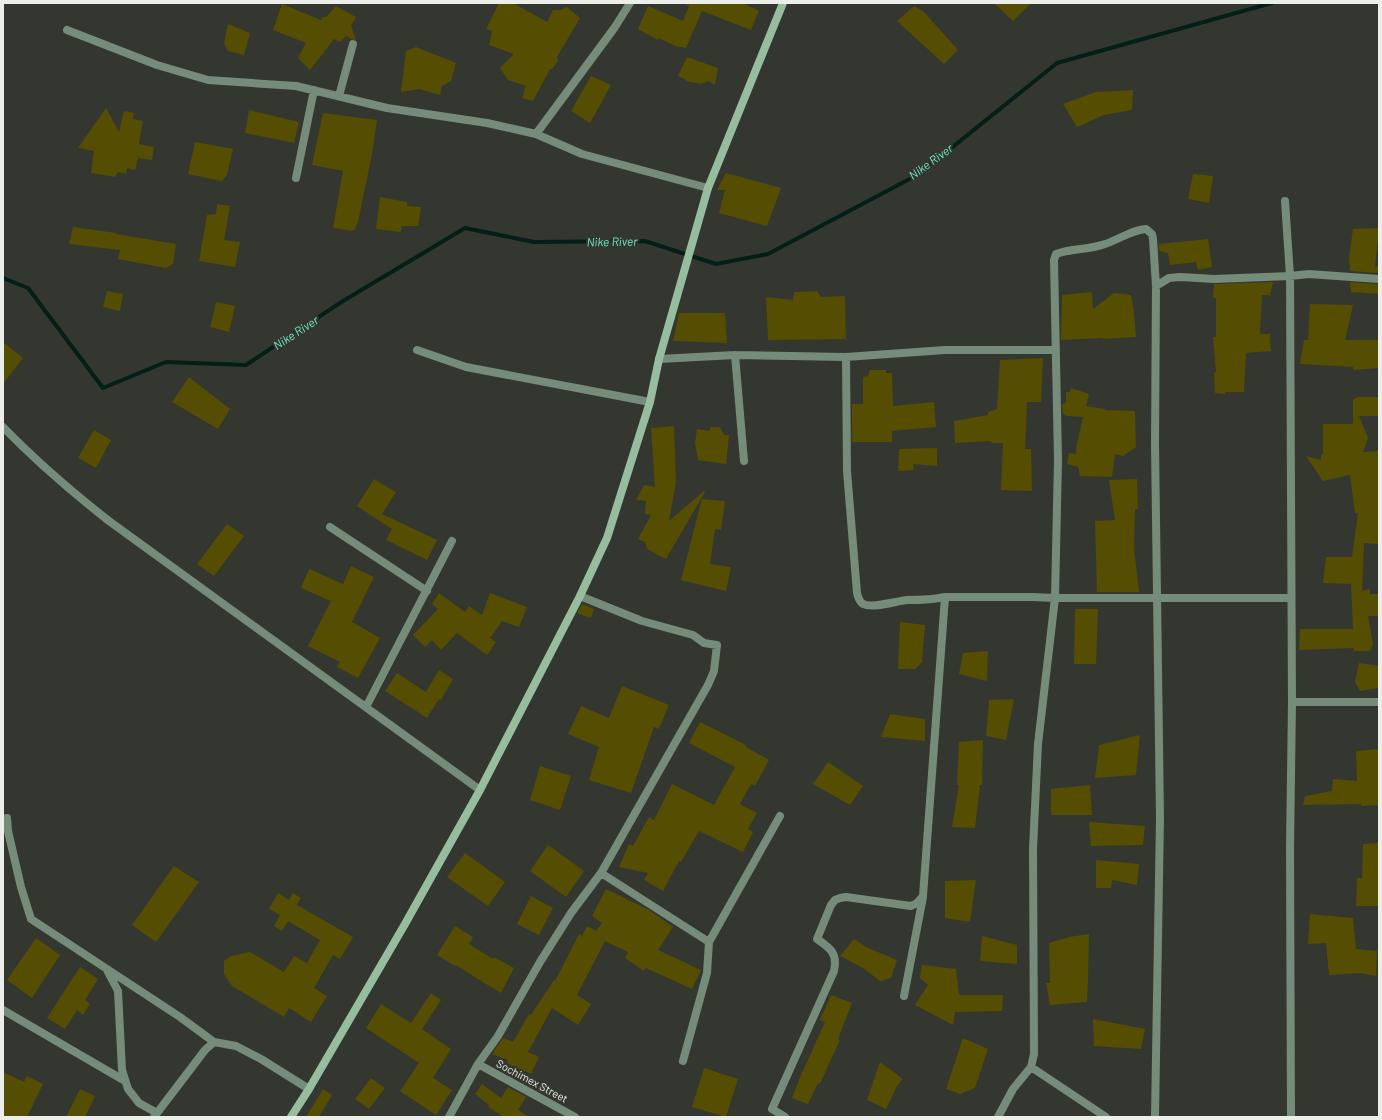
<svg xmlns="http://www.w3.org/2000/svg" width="1382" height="1120" font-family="Barlow,sans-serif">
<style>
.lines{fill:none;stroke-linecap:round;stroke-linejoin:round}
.stream{stroke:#041e18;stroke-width:4}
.building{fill:#554d01}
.minor{stroke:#748c79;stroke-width:8}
.secondary{stroke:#97bd9f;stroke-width:8}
.labels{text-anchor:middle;stroke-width:4;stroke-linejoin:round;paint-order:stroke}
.street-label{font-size:11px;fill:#eceee9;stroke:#343730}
.water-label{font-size:12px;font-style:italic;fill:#70e8cb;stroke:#343730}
</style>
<rect width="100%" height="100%" fill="#343730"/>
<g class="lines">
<path class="stream" d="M 3,278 L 28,288 L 103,388 L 166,362 L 246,365 L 343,301 L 465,228 L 534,242 L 645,241 L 716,264 L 768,254 L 919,174 L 1057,63 L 1272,3"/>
</g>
<path class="building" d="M 499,3 L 513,3 L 547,22 L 553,10 L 560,10 L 567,7 L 580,18 L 557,57 L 558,61 L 552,69 L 550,69 L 533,101 L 522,98 L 526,86 L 508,80 L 500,68 L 514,54 L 489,45 L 492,31 L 486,29 Z
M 683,3 L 743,3 L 759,11 L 751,30 L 702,11 L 686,48 L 675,46 L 659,38 L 658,40 L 638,29 L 648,6 L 683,21 L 689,6 Z
M 994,3 L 1031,3 L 1013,21 Z
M 282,4 L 321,20 L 323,17 L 326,17 L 336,6 L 356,17 L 351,26 L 356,40 L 351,39 L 346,36 L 340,42 L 334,39 L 310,70 L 298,58 L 306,43 L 273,30 Z
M 914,6 L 924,12 L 958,50 L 944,64 L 897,21 Z
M 228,24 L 250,33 L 244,55 L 228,51 L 224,43 Z
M 416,47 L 456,63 L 451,81 L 442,86 L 440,95 L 419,89 L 401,92 L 406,51 Z
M 687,57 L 718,68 L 715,85 L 709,81 L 701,84 L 686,81 L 686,80 L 678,76 Z
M 591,76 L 611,85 L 590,123 L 571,111 Z
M 1133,90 L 1132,110 L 1104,115 L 1077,127 L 1063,104 L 1096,92 Z
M 106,108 L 119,132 L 124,111 L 134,113 L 133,119 L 143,121 L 139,144 L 154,147 L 152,160 L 138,158 L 135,170 L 127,168 L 126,174 L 118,172 L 115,177 L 91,173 L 94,151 L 78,148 Z
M 249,110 L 299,122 L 294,143 L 245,133 Z
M 323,113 L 377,120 L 372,154 L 358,222 L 354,231 L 333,228 L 343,171 L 312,165 Z
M 195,142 L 233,149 L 227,175 L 222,181 L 188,174 Z
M 726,173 L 781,188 L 767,226 L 719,213 L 725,190 L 717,190 Z
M 1193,174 L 1213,176 L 1209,203 L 1188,199 Z
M 380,197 L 407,202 L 407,206 L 421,207 L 418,226 L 402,226 L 401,232 L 376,229 Z
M 217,204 L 230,206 L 224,240 L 240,242 L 235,267 L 199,261 L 207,215 L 216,214 Z
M 73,227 L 116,233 L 116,234 L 176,244 L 173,264 L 166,268 L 118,259 L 120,250 L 69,244 Z
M 1379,228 L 1375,267 L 1379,266 L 1379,273 L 1350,271 L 1349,257 L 1353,229 Z
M 1208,239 L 1212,267 L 1198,270 L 1196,262 L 1170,265 L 1168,253 L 1159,251 L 1159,244 Z
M 1273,282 L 1270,295 L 1262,295 L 1260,334 L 1270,334 L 1271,351 L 1246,353 L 1244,392 L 1225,392 L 1225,394 L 1215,393 L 1214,373 L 1216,372 L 1213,337 L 1216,337 L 1216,298 L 1213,298 L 1214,284 Z
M 1350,282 L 1379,284 L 1379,294 L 1351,292 Z
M 107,291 L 123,294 L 120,311 L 103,307 Z
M 817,291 L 821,297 L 845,296 L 846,339 L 768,340 L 766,297 L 793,300 L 794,292 Z
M 1092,292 L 1093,309 L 1114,293 L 1131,295 L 1134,312 L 1136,337 L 1103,339 L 1103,338 L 1061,340 L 1062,295 Z
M 216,302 L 235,306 L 229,332 L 210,327 Z
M 1310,304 L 1353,305 L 1345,340 L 1379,340 L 1379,368 L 1353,370 L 1353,367 L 1300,364 L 1304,340 L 1308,340 Z
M 679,313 L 725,313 L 727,343 L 673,341 Z
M 3,342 L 23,358 L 3,384 Z
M 1043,358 L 1041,402 L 1027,402 L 1025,449 L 1031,449 L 1032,491 L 1001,490 L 1003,443 L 992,443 L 990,441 L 955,443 L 954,421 L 988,415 L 988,412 L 997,409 L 1000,360 Z
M 870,370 L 886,370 L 886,373 L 892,373 L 893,406 L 934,402 L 936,427 L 892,431 L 892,442 L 852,442 L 852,404 L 863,404 L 863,377 L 868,376 Z
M 189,377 L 230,409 L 218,429 L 172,402 Z
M 1071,388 L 1089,394 L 1086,406 L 1105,409 L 1105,410 L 1135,411 L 1136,447 L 1123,456 L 1115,454 L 1112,477 L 1080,476 L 1078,467 L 1067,464 L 1069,453 L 1076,454 L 1077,443 L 1083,417 L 1067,416 L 1063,414 L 1062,404 L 1066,403 L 1066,392 L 1070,392 Z
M 1358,397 L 1379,397 L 1379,416 L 1359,416 L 1368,438 L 1363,452 L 1379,451 L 1379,544 L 1364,543 L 1362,591 L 1370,589 L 1370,594 L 1379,594 L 1379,616 L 1368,616 L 1373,644 L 1370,651 L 1354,651 L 1354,648 L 1299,650 L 1300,629 L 1353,629 L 1351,584 L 1323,583 L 1326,557 L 1352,557 L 1358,513 L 1355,513 L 1350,475 L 1323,481 L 1306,456 L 1321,460 L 1321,454 L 1323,454 L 1323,424 L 1353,424 L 1353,399 Z
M 674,426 L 676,482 L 669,521 L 704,491 L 705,492 L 666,559 L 647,549 L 645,542 L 638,539 L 651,515 L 645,514 L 646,501 L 636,500 L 644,485 L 655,487 L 651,428 Z
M 711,427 L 720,427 L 724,435 L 729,435 L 726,464 L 698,460 L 695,443 L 697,429 L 710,431 Z
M 94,430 L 111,440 L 96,468 L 78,458 Z
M 937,448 L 937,466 L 913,464 L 914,470 L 898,471 L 899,449 Z
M 374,479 L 396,492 L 382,514 L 437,540 L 427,560 L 386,540 L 392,529 L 357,506 Z
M 1137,479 L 1138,509 L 1135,509 L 1134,548 L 1139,592 L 1097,592 L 1095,521 L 1115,520 L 1109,480 Z
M 702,499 L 725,501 L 721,530 L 715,529 L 710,564 L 731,567 L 726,591 L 681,580 Z
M 227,524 L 244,536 L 214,576 L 197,564 Z
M 351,566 L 374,577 L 352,622 L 380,638 L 358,678 L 337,667 L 340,662 L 308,646 L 331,601 L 301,588 L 309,569 L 343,584 Z
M 439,593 L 465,612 L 469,606 L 482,615 L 490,593 L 527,607 L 519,627 L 502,621 L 490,638 L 496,642 L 487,655 L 457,633 L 441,650 L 432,640 L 425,647 L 413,635 L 438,609 L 432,604 Z
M 582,604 L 594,609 L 591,618 L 577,613 Z
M 1075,609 L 1098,609 L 1096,664 L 1074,664 Z
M 900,622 L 925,625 L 922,662 L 915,669 L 898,669 Z
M 988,651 L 987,681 L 959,674 L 963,653 Z
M 1359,663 L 1379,666 L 1379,688 L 1360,691 L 1355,682 Z
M 439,670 L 453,679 L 441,700 L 439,699 L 427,718 L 385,691 L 397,673 L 426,692 Z
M 622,686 L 669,705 L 659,729 L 654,727 L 631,793 L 589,780 L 599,747 L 568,734 L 581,706 L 609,718 Z
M 1014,699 L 1006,740 L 986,736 L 989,700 Z
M 890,714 L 925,719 L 925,741 L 881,737 Z
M 700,722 L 746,745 L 746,747 L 769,760 L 755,786 L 751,784 L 740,804 L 757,813 L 748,829 L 753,832 L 743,852 L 699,831 L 681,862 L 679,861 L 663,891 L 644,880 L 648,873 L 619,867 L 629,844 L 633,846 L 649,817 L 654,820 L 672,784 L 714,805 L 735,767 L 689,743 Z
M 1140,735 L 1136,775 L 1095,778 L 1099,745 Z
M 983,740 L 982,785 L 980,785 L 975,828 L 952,827 L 959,785 L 957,785 L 959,742 Z
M 1379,749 L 1379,805 L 1361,806 L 1361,804 L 1303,805 L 1305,796 L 1332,791 L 1333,779 L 1357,781 L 1356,751 Z
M 828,762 L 863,786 L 850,805 L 813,784 Z
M 540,766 L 571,776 L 560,810 L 530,800 Z
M 1090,785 L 1092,815 L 1051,815 L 1051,789 Z
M 1089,822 L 1145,826 L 1143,845 L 1091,846 Z
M 1379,843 L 1379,906 L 1356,906 L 1357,878 L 1362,878 L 1363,844 Z
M 548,845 L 584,871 L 566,897 L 530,871 Z
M 465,853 L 505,882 L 488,906 L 447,877 Z
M 1096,860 L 1139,864 L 1137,885 L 1112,880 L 1111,888 L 1096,888 Z
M 174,866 L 199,882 L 156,942 L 132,925 Z
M 976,880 L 970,922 L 945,918 L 945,881 Z
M 606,889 L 649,910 L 673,927 L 658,950 L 701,970 L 692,989 L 646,968 L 644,971 L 625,958 L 628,952 L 605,941 L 577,995 L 591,1004 L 578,1025 L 552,1008 L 528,1052 L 539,1057 L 531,1074 L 507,1063 L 508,1060 L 492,1054 L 503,1038 L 513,1042 L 529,1014 L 531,1015 L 554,980 L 555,981 L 579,934 L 582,936 L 587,926 L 596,931 L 602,923 L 592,916 Z
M 278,893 L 289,900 L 293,893 L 301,898 L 297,905 L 353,937 L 340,959 L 333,955 L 314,988 L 327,996 L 311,1022 L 289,1008 L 284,1017 L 232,986 L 224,974 L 224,961 L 231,956 L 250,952 L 284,972 L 294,956 L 307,963 L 320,940 L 288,921 L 282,931 L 274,926 L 280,915 L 269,909 Z
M 531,896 L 553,908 L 539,935 L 517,924 Z
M 1310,914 L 1353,918 L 1356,949 L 1377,951 L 1376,976 L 1360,973 L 1329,975 L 1326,943 L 1308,944 Z
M 455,926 L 473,937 L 469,944 L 493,959 L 494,957 L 514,968 L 501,993 L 481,981 L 456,965 L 455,966 L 437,955 Z
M 1089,934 L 1088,980 L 1087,1002 L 1050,1005 L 1046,983 L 1050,983 L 1049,943 L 1069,937 Z
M 982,936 L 1017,945 L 1017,964 L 980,961 Z
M 36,938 L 60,955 L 32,998 L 7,980 Z
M 854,939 L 866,947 L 897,960 L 891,978 L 880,981 L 863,968 L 840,956 Z
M 922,965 L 956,969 L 959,995 L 1003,995 L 1002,1011 L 955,1012 L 953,1025 L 915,1005 L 928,985 L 920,978 Z
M 80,967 L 98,979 L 85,1000 L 90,1004 L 83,1015 L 77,1010 L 65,1029 L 47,1018 Z
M 431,993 L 441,1000 L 422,1029 L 451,1049 L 433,1078 L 452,1090 L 436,1115 L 400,1091 L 419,1063 L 366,1028 L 381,1004 L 411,1023 Z
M 831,995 L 852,1003 L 838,1039 L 840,1040 L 820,1084 L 818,1083 L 808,1104 L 792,1098 L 801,1075 L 825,1022 L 820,1020 Z
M 1093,1019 L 1145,1029 L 1141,1049 L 1094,1046 Z
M 963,1038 L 988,1049 L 975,1088 L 960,1094 L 946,1089 Z
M 880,1062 L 903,1079 L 897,1086 L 886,1109 L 867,1100 Z
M 704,1068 L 738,1079 L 726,1117 L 692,1107 Z
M 3,1072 L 24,1082 L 27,1076 L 43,1084 L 27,1117 L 7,1117 L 3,1115 Z
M 371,1078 L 385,1088 L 369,1109 L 355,1099 Z
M 482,1084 L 501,1098 L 508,1087 L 526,1097 L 518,1110 L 529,1117 L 504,1117 L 488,1107 L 489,1105 L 475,1094 Z
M 80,1089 L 95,1096 L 85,1117 L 66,1117 Z
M 323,1089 L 332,1095 L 319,1117 L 306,1117 Z"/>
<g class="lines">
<path class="minor" d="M 67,30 L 157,65 L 208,80 L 296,86 L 387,108 L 487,123 L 536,134 L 582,154 L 708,188
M 339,96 L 353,44
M 536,134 L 615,27 L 630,3
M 296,178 L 314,90
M 1285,201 L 1290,276 L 1292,702 L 1290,848 L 1291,1117
M 1156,286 L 1169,278 L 1180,277 L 1214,279 L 1290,276 L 1309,274 L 1379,279
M 417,350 L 466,367 L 650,402
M 735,355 L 744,461
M 846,357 L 847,471 L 857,593 C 858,598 859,601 863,604 C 873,609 896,601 907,600 C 920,600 932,600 945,597 L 1032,597 L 1055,598 L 1291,598
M 659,359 L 735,355 L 846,357 L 945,350 L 1056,350
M 3,427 C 36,461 72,492 109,521 L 480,790
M 330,527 L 427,591
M 1292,702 L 1379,702
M 366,707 L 452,541
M 7,818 L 8,831 L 21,887 L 31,919 L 180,1017 L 214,1042
M 601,873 L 709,942
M 107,970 L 118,991 L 122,1070 L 128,1089 L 139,1103 L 157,1113
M 904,996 L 923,897
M 3,1010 L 125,1081
M 683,1061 L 707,973 L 709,942 L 780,816
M 478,1064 L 575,1117
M 1031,1067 L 1106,1117
M 154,1117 L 205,1050 L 214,1042 L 236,1046 L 261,1059 L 309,1089
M 449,1117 L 478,1064 L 498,1036 L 540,962 L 571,913 L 601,873 L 708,685 L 714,671 L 717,645 L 704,643 L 693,635 L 642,621 L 580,596
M 785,1117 L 772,1109 L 834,971 C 838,953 830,948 817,939 L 831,905 L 835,900 L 840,898 L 846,897 L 911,906 L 917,903 L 923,896 L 945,597
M 998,1117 L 1013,1089 L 1031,1067 L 1034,1054 L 1033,849 L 1038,744 L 1055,598 L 1058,460 L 1054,260 L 1056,254 C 1072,248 1089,250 1105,244 C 1118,240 1131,230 1146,229 L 1152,234 L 1153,239 L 1156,286 L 1155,444 L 1160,818 L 1155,1117"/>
<path class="secondary" d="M 291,1117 L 309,1089 L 405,924 L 480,790 L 580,596 L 607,538 L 650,402 L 659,359 L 708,188 L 783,3"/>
</g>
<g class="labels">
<g class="street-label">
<text transform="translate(532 1081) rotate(28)" y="4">Sochimex Street</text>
</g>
<g class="water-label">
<text transform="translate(931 162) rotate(-36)" y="4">Nike River</text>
<text transform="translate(612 242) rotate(-1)" y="4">Nike River</text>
<text transform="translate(296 333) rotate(-33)" y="4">Nike River</text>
</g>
</g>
<rect width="1382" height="1120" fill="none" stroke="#eceee9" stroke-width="8"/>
</svg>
